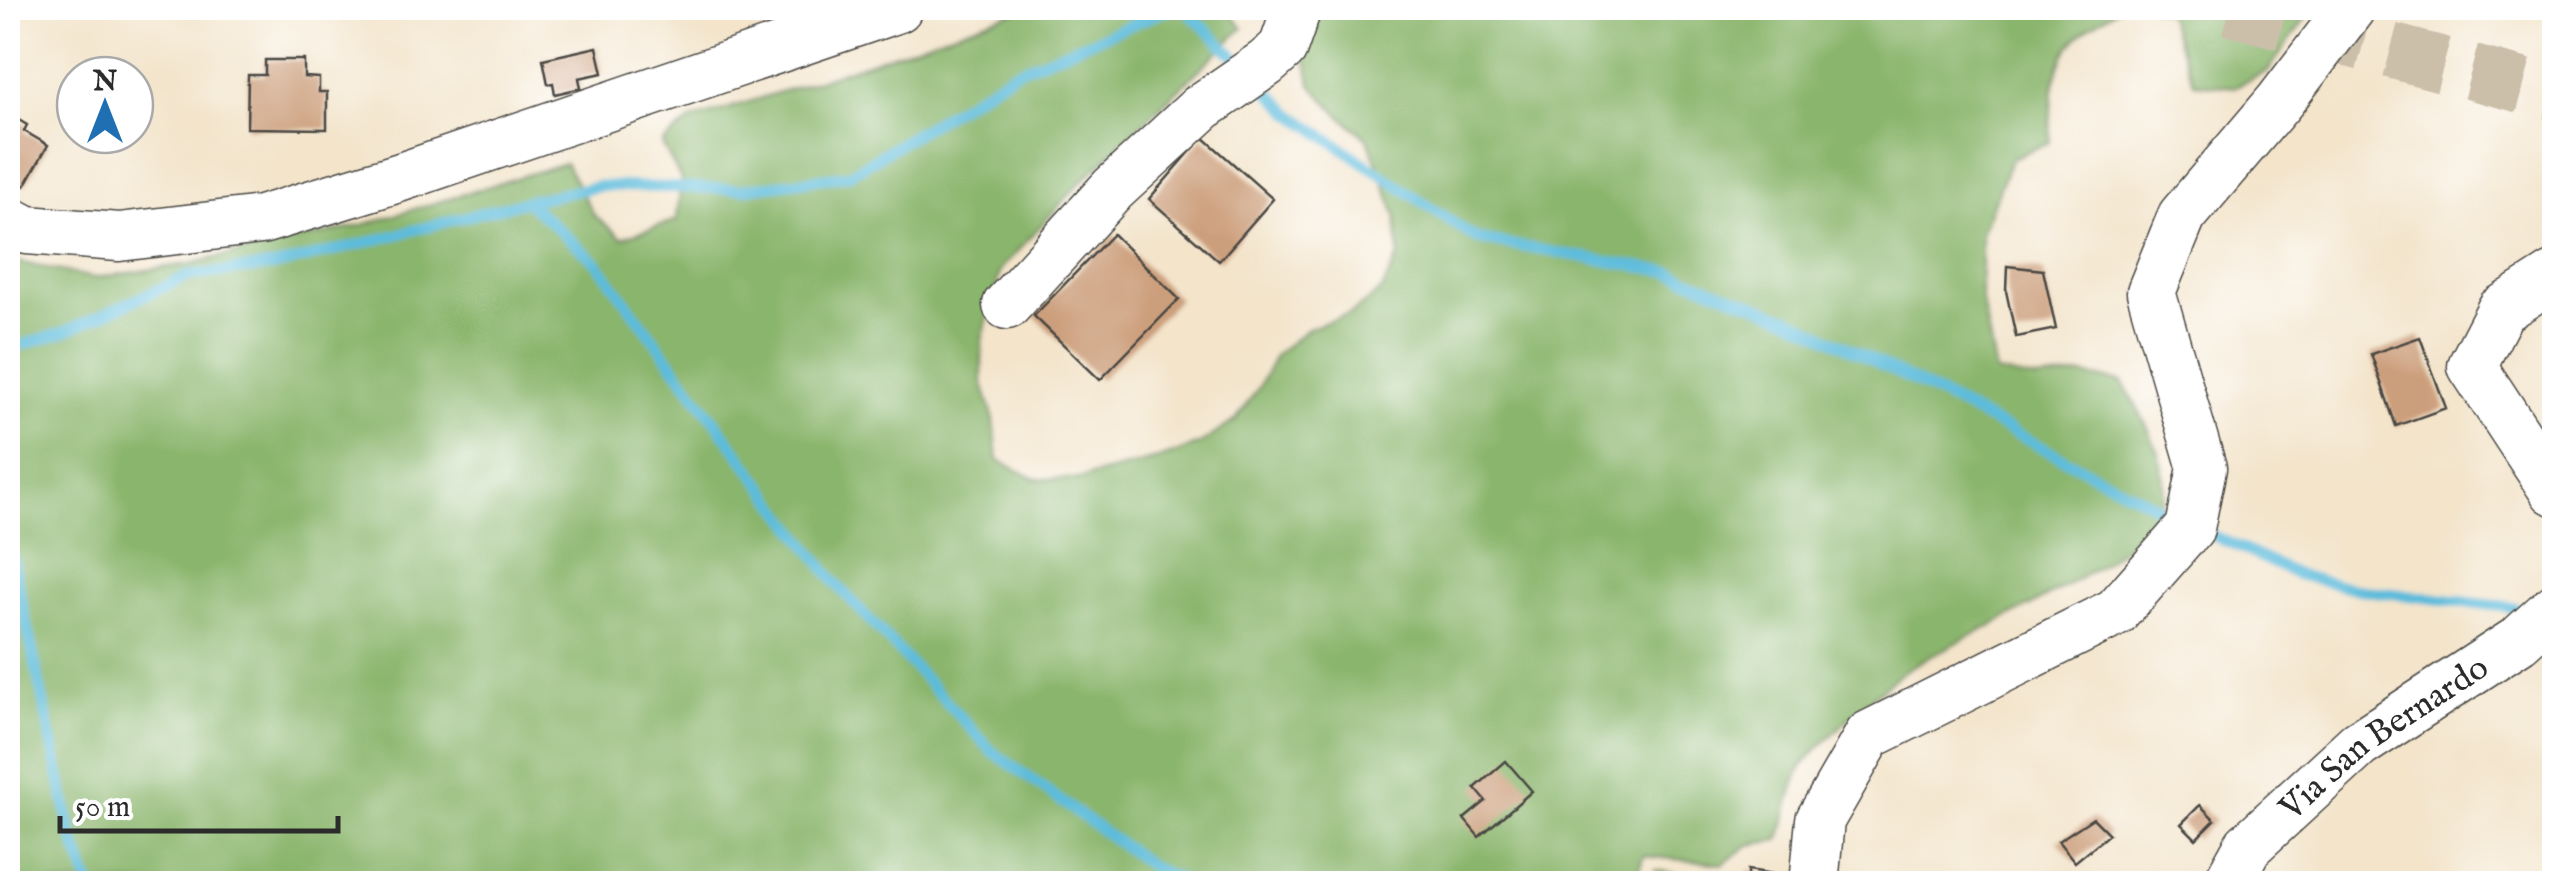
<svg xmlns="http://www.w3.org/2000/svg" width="2562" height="891" font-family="'IM FELL English',serif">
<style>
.green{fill:#aed37c;stroke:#6c7f54;stroke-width:2.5}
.forest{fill:#8ab56c;stroke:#5a704c;stroke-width:2.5}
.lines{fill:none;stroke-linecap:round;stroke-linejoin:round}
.stream{stroke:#5dbcdb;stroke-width:11}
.building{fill:#cc9f7c}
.highway-tunnel{stroke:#cbbfaa;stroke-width:55;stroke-dasharray:55 28;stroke-linecap:butt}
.minor-casing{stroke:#494743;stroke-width:51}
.minor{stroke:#fff;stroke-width:48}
.labels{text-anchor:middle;stroke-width:8;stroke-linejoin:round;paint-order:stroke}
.street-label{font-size:35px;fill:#2b2b2b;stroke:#fff}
</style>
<rect width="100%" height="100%" fill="#fff"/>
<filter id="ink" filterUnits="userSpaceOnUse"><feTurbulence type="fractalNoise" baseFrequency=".01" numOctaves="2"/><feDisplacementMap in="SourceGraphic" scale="20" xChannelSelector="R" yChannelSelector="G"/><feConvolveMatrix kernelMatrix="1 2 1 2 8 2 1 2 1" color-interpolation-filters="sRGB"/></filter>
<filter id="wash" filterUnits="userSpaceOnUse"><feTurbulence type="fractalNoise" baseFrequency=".0048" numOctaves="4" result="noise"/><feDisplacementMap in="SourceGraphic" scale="40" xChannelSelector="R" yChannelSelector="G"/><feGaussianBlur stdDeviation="2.25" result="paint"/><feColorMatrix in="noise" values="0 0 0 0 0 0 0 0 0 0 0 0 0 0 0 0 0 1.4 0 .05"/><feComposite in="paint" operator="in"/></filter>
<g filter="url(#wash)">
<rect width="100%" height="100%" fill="#f3e4ca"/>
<path class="green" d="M 1656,870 L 1722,883 L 1653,883 Z"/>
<path class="forest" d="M 1025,8 L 1224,8 L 1243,28 L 1081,182 L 1001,269 L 982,340 L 982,380 L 994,420 L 998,460 L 1036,479 L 1079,479 L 1162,458 L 1200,444 L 1236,420 L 1259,387 L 1276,354 L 1309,328 L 1351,314 L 1382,290 L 1399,255 L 1396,215 L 1368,139 L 1337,113 L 1311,85 L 1304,45 L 1323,8 L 2118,8 C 2105,17 2090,25 2079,36 C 2051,61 2050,107 2050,142 L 2012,158 L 1981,233 L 1981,297 L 1996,373 L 2038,380 L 2081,375 L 2123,382 C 2139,412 2170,461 2163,496 C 2150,562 1965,634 1909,668 C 1890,680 1813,749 1802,767 C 1791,784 1786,820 1780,840 L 1749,845 L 1723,864 L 1643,856 L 1636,884 L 8,884 L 8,256 L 18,262 L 94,278 L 189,264 L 359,226 L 565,163 L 594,215 L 622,238 L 677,220 L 681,179 L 662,144 L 691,120 L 818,80 Z
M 2152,8 L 2313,8 L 2268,71 L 2234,87 L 2194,83 L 2166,12 Z"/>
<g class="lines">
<path class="stream" d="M 1184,8 L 1242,64
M 1258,81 L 1292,114 L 1477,239 L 1670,272 L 1794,320 L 2183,520
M 526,201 L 598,264 L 836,584 L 992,751 L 1149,865 L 1187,884
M 8,349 L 62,333 L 188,276 L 276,266 L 526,201 L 600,186 L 743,189 L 849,175 L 1016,71 L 1173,8
M 2199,529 L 2298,575 L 2361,590 L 2516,608
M 8,545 L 12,556 L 73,839 L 90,884"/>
</g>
<g id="blocks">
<path class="building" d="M 597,47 L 603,73 L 579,78 L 581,88 L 555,94 L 553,83 L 548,84 L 543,59 Z
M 265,60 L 304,60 L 304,77 L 319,78 L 319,92 L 327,92 L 327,129 L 247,128 L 248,75 L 265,75 Z
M 17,119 L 27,125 L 24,131 L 48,145 L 25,186 L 8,176 L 8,127 L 11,129 Z
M 1203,137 L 1273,199 L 1219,261 L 1149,199 Z
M 1113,234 L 1179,299 L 1100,380 L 1034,316 Z
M 2007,266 L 2043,270 L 2056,329 L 2016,337 L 2006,291 Z
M 2420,337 L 2446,408 L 2396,426 L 2371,354 Z
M 1506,761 L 1532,791 L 1479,837 L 1464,819 L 1486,801 L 1475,788 Z
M 2200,805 L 2215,820 L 2196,839 L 2181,824 Z
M 2093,818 L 2109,834 L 2075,862 L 2058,841 Z
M 1748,870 L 1781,875 L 1781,884 L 1748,884 Z"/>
</g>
</g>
<g filter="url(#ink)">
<use href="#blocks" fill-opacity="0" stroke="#494743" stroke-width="2.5"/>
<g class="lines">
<path class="highway-tunnel" d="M 2230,8 L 2554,94"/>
<g class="minor-casing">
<g id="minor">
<path d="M 8,220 L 27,230 L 119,237 L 261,220 L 398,178 L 898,8"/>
<path d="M 2554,276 L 2501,310 L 2472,366 L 2554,491"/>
<path d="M 1007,305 L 1113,189 L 1202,107 L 1266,63 L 1283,48 L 1297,8"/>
<path d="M 1814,884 L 1820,820 L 1869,735 L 2116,612 L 2190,528 L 2202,468 L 2151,292 L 2182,216 L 2279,102 L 2351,8"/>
<path id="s1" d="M 2227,884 L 2248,846 L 2359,744 L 2519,640 L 2554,608"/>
</g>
</g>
<use href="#minor" class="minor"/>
</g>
</g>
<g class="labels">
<g class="street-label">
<text dy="12" stroke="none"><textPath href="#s1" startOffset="218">Via San Bernardo</textPath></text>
</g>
</g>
<rect width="2562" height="891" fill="none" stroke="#fff" stroke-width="40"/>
<g transform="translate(105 105)"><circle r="48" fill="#ffffff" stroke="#aaaaaa" stroke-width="2.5"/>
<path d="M0-8L18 38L0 25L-18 38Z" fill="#1f6fb2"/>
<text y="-15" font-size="28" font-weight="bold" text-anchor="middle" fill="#2b2b2b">N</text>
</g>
<path d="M60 816v15h278v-15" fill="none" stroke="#2b2b2b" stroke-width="5"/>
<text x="75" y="816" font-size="30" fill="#2b2b2b" stroke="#ffffff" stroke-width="8" paint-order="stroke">50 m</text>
</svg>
